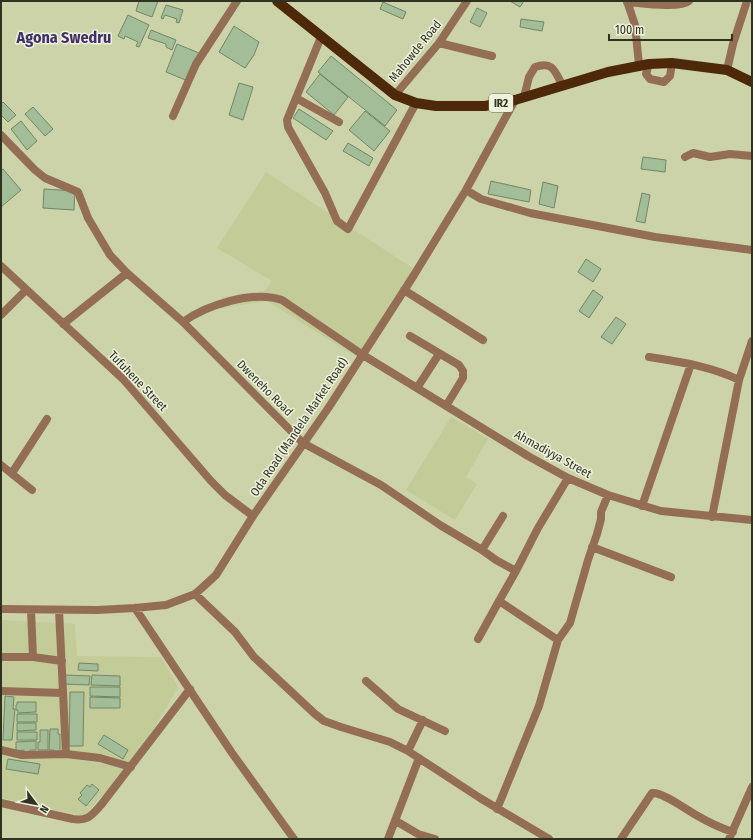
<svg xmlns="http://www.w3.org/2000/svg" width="753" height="840" font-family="'Fira Sans Condensed',sans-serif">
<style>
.built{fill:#c3cb99}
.building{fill:#a4bd99;stroke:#708765}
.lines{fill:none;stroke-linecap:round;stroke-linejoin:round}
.minor{stroke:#946e54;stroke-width:8}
.major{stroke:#4d2809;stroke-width:10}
.labels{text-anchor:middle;stroke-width:3;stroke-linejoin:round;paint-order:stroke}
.shield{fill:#eef2dc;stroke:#686c59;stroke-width:1}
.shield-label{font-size:11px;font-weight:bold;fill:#2f3221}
.street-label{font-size:12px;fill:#2f3221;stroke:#eef2dc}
.district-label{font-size:16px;font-weight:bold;fill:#422f6a;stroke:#eef2dc}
</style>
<rect width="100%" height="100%" fill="#ccd3a9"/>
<path class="built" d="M 266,172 L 420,273 L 363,361 L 267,301 L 222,308 L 222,297 L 265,291 L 272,281 L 217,248 Z
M 451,417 L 488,439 L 466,477 L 477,484 L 455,520 L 406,490 Z
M 1,620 L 75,624 L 77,656 L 161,657 L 178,687 L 139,754 L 84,816 L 1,798 Z"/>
<path class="building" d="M 139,1 L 158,1 L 152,17 L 136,11 Z
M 510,1 L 524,1 L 520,7 Z
M 383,2 L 406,12 L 403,19 L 380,9 Z
M 166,5 L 183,10 L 179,23 L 176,22 L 177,19 L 165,15 L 163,19 L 161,18 Z
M 477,8 L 487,13 L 480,27 L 470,22 Z
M 128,15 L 149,25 L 139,47 L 136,46 L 138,42 L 125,36 L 124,39 L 118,36 Z
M 521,19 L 544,22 L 542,31 L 520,27 Z
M 234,26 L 259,42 L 254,55 L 245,68 L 219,52 Z
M 151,30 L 176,40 L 172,50 L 166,47 L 166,44 L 148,38 Z
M 177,44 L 199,53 L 188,81 L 166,72 Z
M 331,56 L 397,110 L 385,126 L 318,72 Z
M 320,74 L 348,97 L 334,115 L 306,92 Z
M 239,83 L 253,87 L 243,120 L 229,115 Z
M 3,102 L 16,115 L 8,122 L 1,115 L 1,104 Z
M 33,107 L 53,129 L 45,136 L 25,114 Z
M 299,109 L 333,131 L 326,140 L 293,118 Z
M 365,111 L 390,131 L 374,151 L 349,130 Z
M 21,121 L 37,141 L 27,150 L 11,129 Z
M 348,143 L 373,158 L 369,166 L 343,151 Z
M 643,157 L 666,160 L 665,172 L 641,169 Z
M 3,169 L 21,190 L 1,207 L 1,171 Z
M 491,181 L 531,190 L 529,202 L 488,194 Z
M 543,182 L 558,186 L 554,208 L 539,204 Z
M 44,189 L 75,191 L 74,210 L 43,208 Z
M 642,193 L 650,195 L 645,223 L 636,221 Z
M 586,259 L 601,269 L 593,282 L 578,272 Z
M 593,290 L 603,297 L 589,318 L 579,311 Z
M 616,317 L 626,324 L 612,344 L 601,337 Z
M 79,663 L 98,664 L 98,671 L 78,670 Z
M 65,675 L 90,676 L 89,685 L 64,684 Z
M 92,675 L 120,676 L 120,686 L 91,685 Z
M 90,687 L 120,687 L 120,697 L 90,696 Z
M 70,692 L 84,692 L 83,746 L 69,746 Z
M 5,696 L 14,697 L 13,709 L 15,709 L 12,740 L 3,740 Z
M 90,697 L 120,698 L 120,708 L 90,708 Z
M 17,702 L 36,702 L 36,712 L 18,713 L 18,710 L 16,710 L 16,705 L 17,705 Z
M 17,714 L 37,714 L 37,722 L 17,722 Z
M 17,723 L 36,723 L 36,730 L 17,731 Z
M 50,729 L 58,729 L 58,734 L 60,734 L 60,753 L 54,753 L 54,750 L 49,750 Z
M 40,730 L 48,730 L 48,750 L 38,750 L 38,742 L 40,742 Z
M 17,732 L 37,732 L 37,740 L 17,740 Z
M 104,735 L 128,750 L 123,759 L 98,744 Z
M 36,741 L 36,750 L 30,750 L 30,753 L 24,753 L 24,750 L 16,751 L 16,742 Z
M 8,759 L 40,764 L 38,774 L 6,769 Z
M 92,784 L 99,790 L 86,806 L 78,799 L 82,795 L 80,793 L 87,785 L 90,787 Z"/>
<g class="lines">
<path class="minor" d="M 627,1 L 635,25 L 639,65
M 627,2 C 640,3 680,9 689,1
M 321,37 L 287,120 L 288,127 L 325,193 L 337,221 L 348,229 L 416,103
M 439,43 L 492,56
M 649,64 L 646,74 L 650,79 L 664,82 L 670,76 L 672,63
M 727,70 L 733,44 L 747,1
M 395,95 L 439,43 L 467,1
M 524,97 L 529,77 L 535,67 C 553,61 555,71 562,85
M 296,98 L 339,122
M 173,116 L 196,64 L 237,1
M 1,135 L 35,170 L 45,178 L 78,192 L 88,218 L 110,255 L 127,273 L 183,322 L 303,443 L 381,485 L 440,525 L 482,550 L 496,560 L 516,571 L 499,601 L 558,640
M 685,157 L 693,153 L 710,157 L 730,154 L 752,156
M 466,190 L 481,199 L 530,213 L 655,237 L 752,250
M 1,266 L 123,379 L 211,481 L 225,495 L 253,516
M 404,290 L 483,340
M 1,315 L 26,290
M 183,322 C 206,305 254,290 282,300 L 363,355 L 528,456 L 568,478 L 608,495 L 661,511 L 752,520
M 63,324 L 127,273
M 410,336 L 459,365 L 463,371 L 463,378 L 446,406
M 649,357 C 680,362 711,366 739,380
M 417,388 L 439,354
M 1,465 L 32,490
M 12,473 L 47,419
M 642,506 L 691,364
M 712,517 L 739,380 L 752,341
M 592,547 L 671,577
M 482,550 L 503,516
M 516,571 L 538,528 L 568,478
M 195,594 L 235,632 L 254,657 L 315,714 L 324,721 L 341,727 L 390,742 L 408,751 L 480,798 L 549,839
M 135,608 L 232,753 L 294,839
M 1,609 L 97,610 L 135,608 L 166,605 L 195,594 L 203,587 L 216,575 L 253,516 L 329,407 L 414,275 L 466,190 L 515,100
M 31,610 L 33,657
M 59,610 L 66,754
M 478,639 L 499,601
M 1,657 L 33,657 L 62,661
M 366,681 L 398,709 L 445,731
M 1,691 L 63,693
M 1,750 L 22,755 L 66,754 L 100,758 L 131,767
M 408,751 L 423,720
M 1,803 L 73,819 C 88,821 91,816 101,805 L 190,689
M 497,809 L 539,706 L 558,640 L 570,623 L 588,560 L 597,534 L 601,519 L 601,512 L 608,495
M 396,821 L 418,834 L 435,839
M 388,839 L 419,758
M 621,839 L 652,793 C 663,792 685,809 696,815 C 708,822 720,828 733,832
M 729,839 L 752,787"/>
<path class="major" d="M 277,1 L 395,95 L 416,103 L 436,106 L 485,106 L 515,100 L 608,72 L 649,64 L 672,63 L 727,70 L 752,82"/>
</g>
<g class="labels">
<rect class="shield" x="489" y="94" width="24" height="18" rx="3"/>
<g class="shield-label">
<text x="501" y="107">IR2</text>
</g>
<g class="street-label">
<text transform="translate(415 51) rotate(-51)" y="4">Mahowde Road</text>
<text transform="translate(138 381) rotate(46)" y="4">Tufuhene Street</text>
<text transform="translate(265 388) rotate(45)" y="4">Dweneho Road</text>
<text transform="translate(299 427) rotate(-56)" y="4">Oda Road (Mandela Market Road)</text>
<text transform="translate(553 454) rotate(29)" y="4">Ahmadiyya Street</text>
</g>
<g class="district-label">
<text x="64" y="43">Agona Swedru</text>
</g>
</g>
<rect width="753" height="840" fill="none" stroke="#2f3221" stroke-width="4"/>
<g transform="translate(36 804) rotate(122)" stroke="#eef2dc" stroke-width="3" paint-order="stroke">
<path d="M0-3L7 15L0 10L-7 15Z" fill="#2f3221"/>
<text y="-6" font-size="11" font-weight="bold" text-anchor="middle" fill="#2f3221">N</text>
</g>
<path d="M609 34v6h123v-6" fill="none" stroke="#2f3221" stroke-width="2"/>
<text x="615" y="34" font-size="12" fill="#2f3221" stroke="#eef2dc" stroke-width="3" paint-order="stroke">100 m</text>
</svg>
